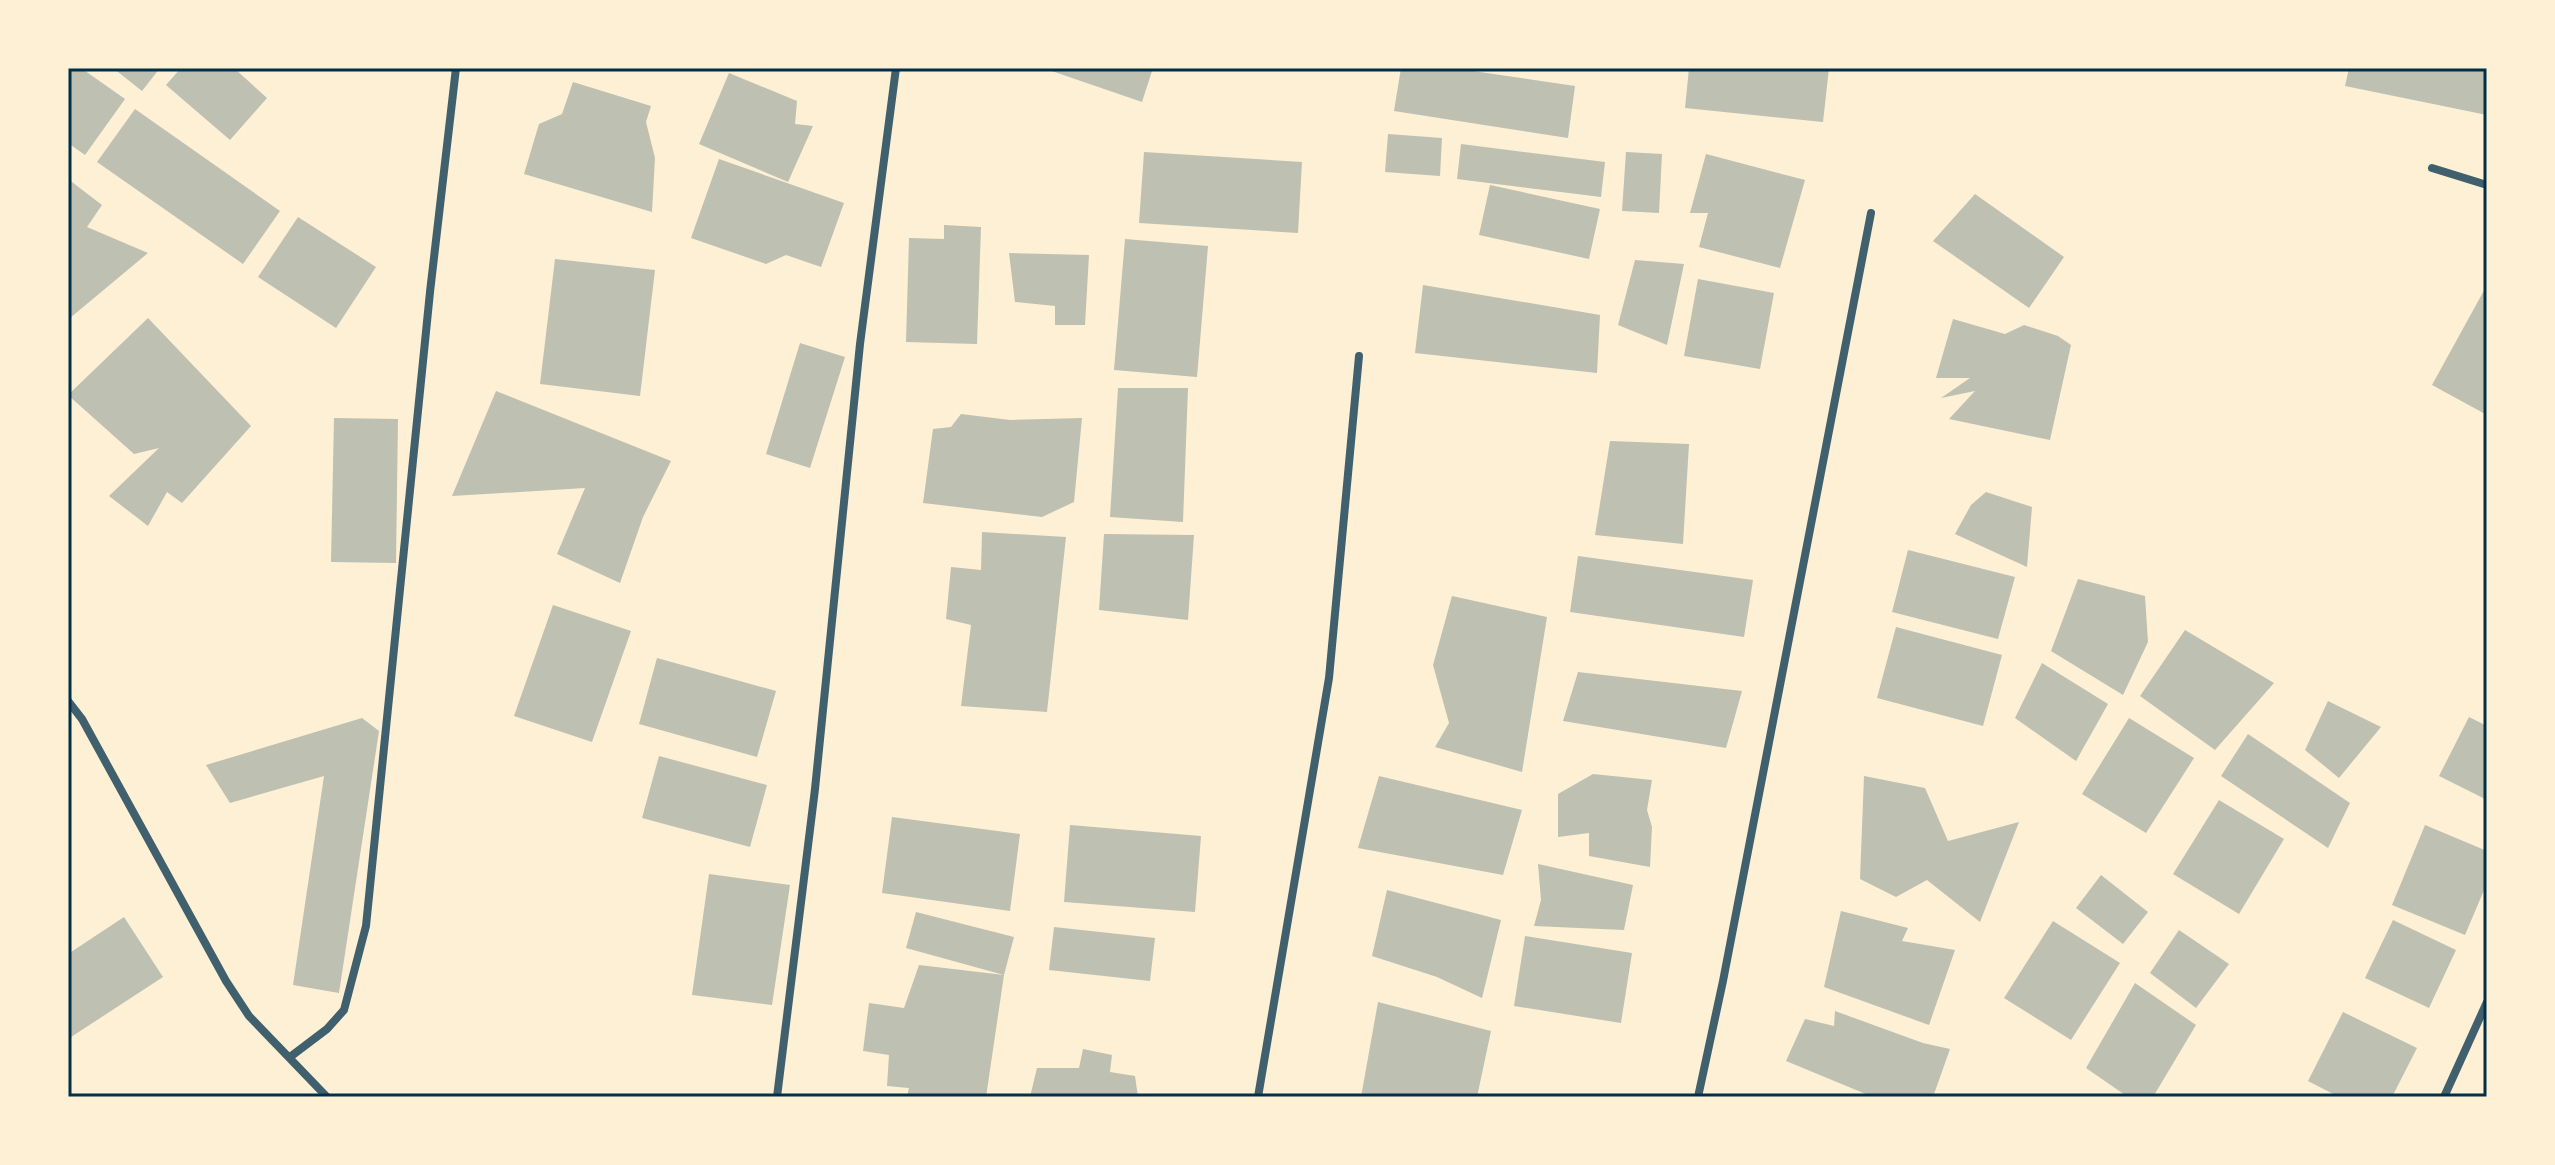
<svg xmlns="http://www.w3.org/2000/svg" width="2555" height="1165" font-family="'Crimson Pro',serif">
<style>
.building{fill:#bec0b2}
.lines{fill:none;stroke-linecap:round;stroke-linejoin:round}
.minor{stroke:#3f606c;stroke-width:8}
.neatline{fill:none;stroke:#003049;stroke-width:3}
</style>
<rect width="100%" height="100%" fill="#fdf0d5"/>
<path class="building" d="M 68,68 L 81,68 L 125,99 L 85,155 L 68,143 Z
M 113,68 L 160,68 L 142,91 Z
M 181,68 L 234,68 L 267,98 L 230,140 L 166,85 Z
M 1043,68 L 1153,68 L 1142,102 Z
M 1401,68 L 1473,68 L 1473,71 L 1575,86 L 1568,138 L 1394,111 Z
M 1689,68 L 1829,68 L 1823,122 L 1685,108 Z
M 2349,68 L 2487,68 L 2487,115 L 2345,86 Z
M 729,73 L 797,101 L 795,124 L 813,126 L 788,182 L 699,144 Z
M 573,82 L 651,106 L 646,122 L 655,158 L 652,212 L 524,174 L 539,124 L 562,114 Z
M 135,109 L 280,211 L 243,264 L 97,162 Z
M 1388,134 L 1442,138 L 1440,176 L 1385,172 Z
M 1461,144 L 1605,162 L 1601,197 L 1457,179 Z
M 1144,152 L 1302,162 L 1298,233 L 1139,223 Z
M 1626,152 L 1662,154 L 1659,213 L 1622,211 Z
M 1706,154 L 1805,180 L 1780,268 L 1699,247 L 1708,213 L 1690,213 Z
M 719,159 L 844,203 L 821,267 L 786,255 L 766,264 L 691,238 Z
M 68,179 L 102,205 L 87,227 L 148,253 L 70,318 Z
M 1490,185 L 1600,209 L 1589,259 L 1479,235 Z
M 1975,194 L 2064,257 L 2029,308 L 1933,241 Z
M 298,217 L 376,267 L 336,328 L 258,277 Z
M 944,225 L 981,227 L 977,344 L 906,342 L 909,238 L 944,239 Z
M 1125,239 L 1208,246 L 1197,377 L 1114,370 Z
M 1009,253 L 1089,255 L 1085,325 L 1055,325 L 1055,306 L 1015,302 Z
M 555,259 L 655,270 L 640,396 L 540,384 Z
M 1635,260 L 1684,264 L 1667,345 L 1618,325 Z
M 1698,279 L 1774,293 L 1760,369 L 1684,356 Z
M 1423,285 L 1600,315 L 1597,373 L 1415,353 Z
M 2487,285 L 2487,415 L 2432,385 Z
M 148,318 L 251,426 L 182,503 L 167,492 L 148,526 L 109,496 L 159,448 L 134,454 L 68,395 Z
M 1953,319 L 2005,334 L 2024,325 L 2058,336 L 2071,345 L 2050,440 L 1949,419 L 1975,391 L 1941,398 L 1970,378 L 1936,378 Z
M 800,343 L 845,357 L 810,468 L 766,454 Z
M 1118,388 L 1188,388 L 1183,522 L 1110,517 Z
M 496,391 L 671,461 L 643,517 L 620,583 L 557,554 L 585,488 L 452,496 Z
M 961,414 L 1010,420 L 1082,418 L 1074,502 L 1042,517 L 923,503 L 933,429 L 951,427 Z
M 334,418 L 398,419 L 396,563 L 331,562 Z
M 1610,441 L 1689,444 L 1683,544 L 1595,535 Z
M 1986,492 L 2032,507 L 2027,567 L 1955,534 L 1971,505 Z
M 982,532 L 1066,537 L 1047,712 L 961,706 L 971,625 L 946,619 L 951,567 L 981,570 Z
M 1104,534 L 1194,535 L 1188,620 L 1099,610 Z
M 1908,550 L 2015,577 L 1998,639 L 1892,612 Z
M 1578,556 L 1753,580 L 1744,637 L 1570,612 Z
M 2078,579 L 2145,596 L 2148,642 L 2123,695 L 2051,651 Z
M 1452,596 L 1547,617 L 1522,772 L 1435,747 L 1449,723 L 1433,665 Z
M 553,605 L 631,631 L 592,742 L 514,716 Z
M 1896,627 L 2002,655 L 1983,726 L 1877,698 Z
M 2185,630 L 2274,683 L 2215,750 L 2140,696 Z
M 657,658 L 776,691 L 757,757 L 639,724 Z
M 2042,663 L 2108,704 L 2076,761 L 2015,718 Z
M 1578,672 L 1742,691 L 1726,748 L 1563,721 Z
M 2328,701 L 2381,727 L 2339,778 L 2305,750 Z
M 2469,717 L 2487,726 L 2487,800 L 2439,776 Z
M 362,718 L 379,731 L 339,993 L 293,985 L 324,776 L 230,803 L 206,765 Z
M 2129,718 L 2194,758 L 2146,833 L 2082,794 Z
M 2248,734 L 2350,803 L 2328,848 L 2221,776 Z
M 659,756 L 767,785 L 750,847 L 642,818 Z
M 1593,774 L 1652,780 L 1647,810 L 1652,827 L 1650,867 L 1589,856 L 1589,833 L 1558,837 L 1558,794 Z
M 1379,776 L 1522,810 L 1503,875 L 1358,848 Z
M 1864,776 L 1925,788 L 1948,841 L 2019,822 L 1980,922 L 1927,880 L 1896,897 L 1860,879 Z
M 2219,800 L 2284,839 L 2239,914 L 2173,874 Z
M 892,817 L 1020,834 L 1010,911 L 882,893 Z
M 1070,825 L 1201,836 L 1195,912 L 1064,902 Z
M 2425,825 L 2487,851 L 2487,883 L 2465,935 L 2392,905 Z
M 1538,864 L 1633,885 L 1624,930 L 1534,926 L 1541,900 Z
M 709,874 L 790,885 L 772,1005 L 692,995 Z
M 2101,875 L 2148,912 L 2123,944 L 2076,908 Z
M 1387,890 L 1501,920 L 1482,998 L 1437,977 L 1372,956 Z
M 1841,911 L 1908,928 L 1902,941 L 1955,950 L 1929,1025 L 1824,987 Z
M 916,912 L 1014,937 L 1004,975 L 986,1097 L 907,1097 L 909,1088 L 887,1086 L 889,1055 L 863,1051 L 869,1003 L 904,1008 L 919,965 L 1004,975 L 906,948 Z
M 124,917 L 163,977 L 68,1039 L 68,954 Z
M 2393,920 L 2456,950 L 2429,1008 L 2365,978 Z
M 2053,921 L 2120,963 L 2071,1040 L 2004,998 Z
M 1054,927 L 1155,938 L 1150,981 L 1049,970 Z
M 2179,930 L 2229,964 L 2196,1008 L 2150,973 Z
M 1525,936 L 1632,953 L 1621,1023 L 1514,1006 Z
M 2135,983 L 2196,1025 L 2153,1097 L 2128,1097 L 2086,1068 Z
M 1378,1002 L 1491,1031 L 1477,1097 L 1361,1097 Z
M 1835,1011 L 1923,1043 L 1950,1049 L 1933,1097 L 1873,1097 L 1786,1061 L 1805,1019 L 1834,1026 Z
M 2343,1012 L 2417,1048 L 2392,1097 L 2339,1097 L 2308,1081 Z
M 1083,1049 L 1112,1055 L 1110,1072 L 1135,1076 L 1138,1097 L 1030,1097 L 1037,1068 L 1079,1068 Z"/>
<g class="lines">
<path class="minor" d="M 2432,168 L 2487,185
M 68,701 L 82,719 L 226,981 L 249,1016 L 327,1097
M 290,1057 L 327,1029 L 344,1010 L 366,926 L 430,292 L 456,68
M 777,1097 L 815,789 L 860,344 L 896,68
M 1258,1097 L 1329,678 L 1359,356
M 1698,1097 L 1723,981 L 1871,213
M 2444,1097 L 2487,1002"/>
</g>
<rect width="2555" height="1165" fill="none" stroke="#fdf0d5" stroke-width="140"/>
<rect x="70" y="70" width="2415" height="1025" class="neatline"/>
</svg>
